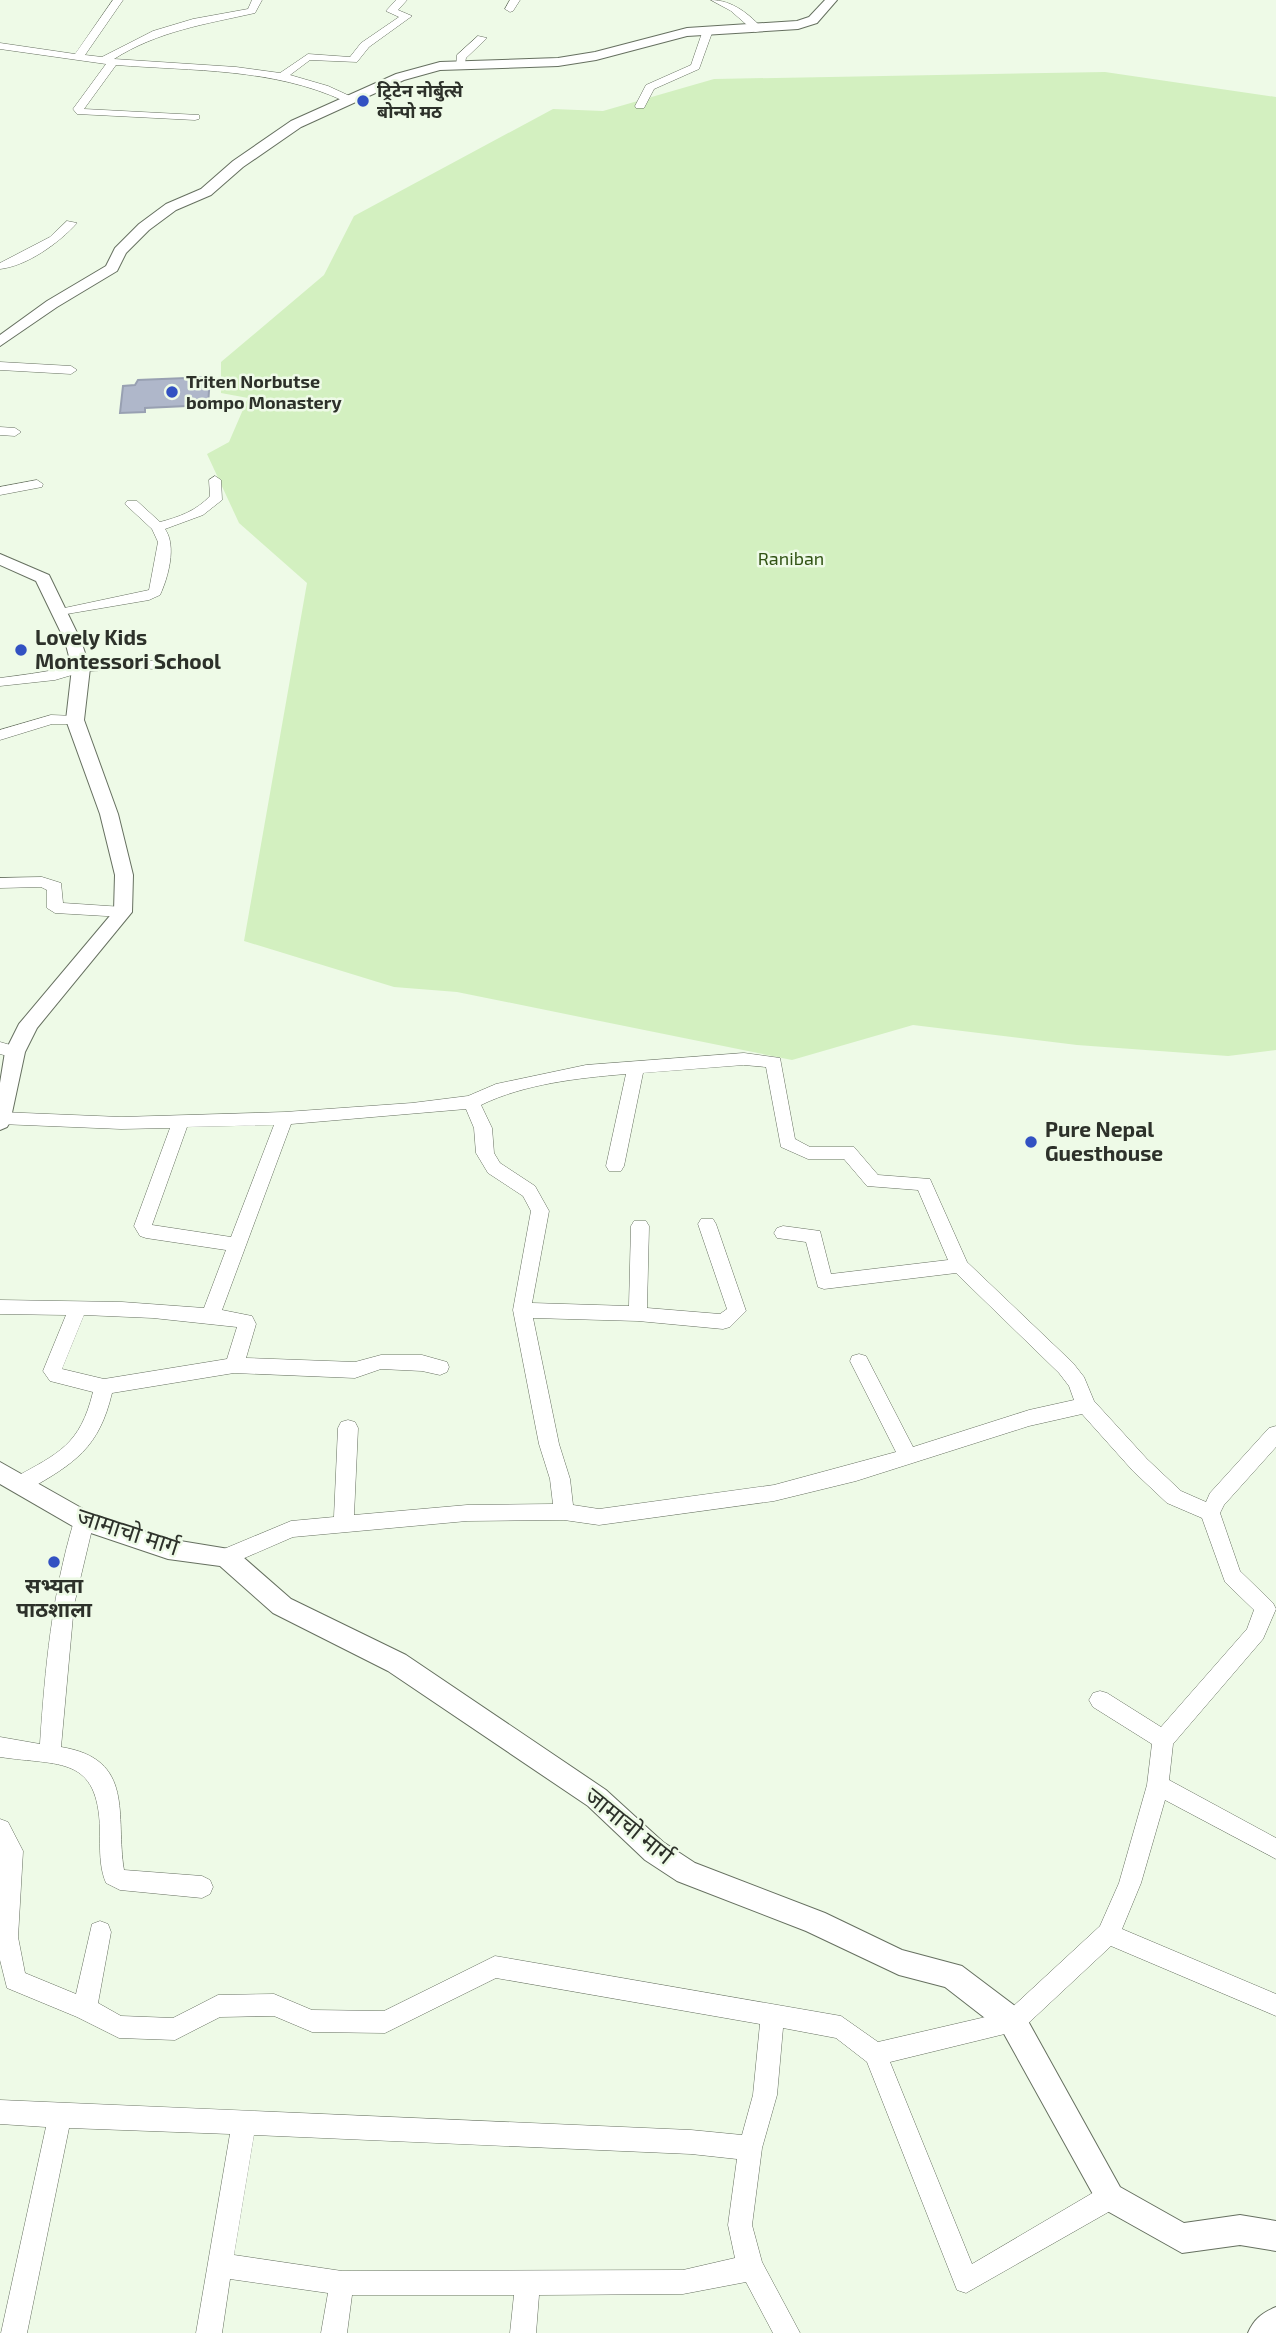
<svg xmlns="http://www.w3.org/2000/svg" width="1276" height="2333" font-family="'Exo 2','Noto Sans Devanagari',sans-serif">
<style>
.green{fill:#d3f0c0}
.building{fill:#afb7ca;stroke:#98a0b2;stroke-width:2}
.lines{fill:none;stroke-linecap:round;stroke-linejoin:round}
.minor-casing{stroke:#667060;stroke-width:1}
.tertiary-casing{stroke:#667060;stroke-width:2}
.minor{fill:#fff;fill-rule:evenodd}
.tertiary{fill:#fff;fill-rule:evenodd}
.poi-dot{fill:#3251c2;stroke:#eefae7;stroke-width:2.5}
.labels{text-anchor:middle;stroke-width:5;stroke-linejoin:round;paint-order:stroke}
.far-poi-label{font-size:18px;font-weight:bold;fill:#2d312a;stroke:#eefae7;text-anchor:start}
.far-park-label{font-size:18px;fill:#315314;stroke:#eefae7}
.poi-label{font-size:21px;font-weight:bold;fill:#2d312a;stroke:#eefae7;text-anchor:start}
.near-street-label{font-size:24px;fill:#2d312a;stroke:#eefae7}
</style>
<rect width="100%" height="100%" fill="#eefae7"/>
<path class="green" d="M 1105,72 L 1276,97 L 1276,1050 L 1228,1056 L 1077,1045 L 913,1025 L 792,1060 L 457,992 L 394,987 L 244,941 L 307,583 L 239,523 L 207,454 L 229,442 L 248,398 L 221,393 L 221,362 L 324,275 L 354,216 L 553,109 L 603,111 L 714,79 Z"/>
<path class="building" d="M 210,377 L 208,405 L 145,408 L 145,412 L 120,413 L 123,386 L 135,385 L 138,380 Z"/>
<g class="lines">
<g class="minor-casing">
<path id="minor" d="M 113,0 L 123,0 L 85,55 L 102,57 L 153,31 L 193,19 L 248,9 L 252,0 L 262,0 L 255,13 C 206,24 158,31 114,59 L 236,67 L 280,73 L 308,54 L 350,57 L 361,43 L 399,17 L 386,11 L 396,0 L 407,0 L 398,10 L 412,16 L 369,47 L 357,62 L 310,60 L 290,75 L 328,86 L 352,97 L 352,101 L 344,101 C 273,68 193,71 116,65 L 84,109 L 199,115 L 199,119 L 195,120 L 77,114 L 73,109 L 106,64 L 0,49 L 0,43 L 75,54 Z
M 510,0 L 520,0 L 513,11 L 510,12 L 505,9 Z
M 711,0 C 733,0 750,15 764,30 L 755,32 L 731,11 Z
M 708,27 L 713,30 L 699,69 L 654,89 L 644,108 L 636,108 L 635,106 L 646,85 L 691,65 L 703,30 Z
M 478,36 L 487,38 L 466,58 L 464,67 L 456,67 L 457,55 Z
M 67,221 L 77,223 C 59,243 27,266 0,269 L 0,263 L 50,237 Z
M 0,362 L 71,366 L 77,370 L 71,374 L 0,370 Z
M 0,427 L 15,428 L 21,432 L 15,436 L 0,435 Z
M 215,476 L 221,480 L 222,500 L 203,515 L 165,529 C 177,546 168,578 160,595 L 149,600 L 55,616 L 55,610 L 149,590 L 158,542 L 152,529 L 125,504 L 127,501 L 137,501 L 160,522 C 179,517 196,511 210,496 L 209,480 Z
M 37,480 L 43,484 L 42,487 L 0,495 L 0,487 Z
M 126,660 L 187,662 L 194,666 L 187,670 L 126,668 L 82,672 L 55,680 L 0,686 L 0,678 C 43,673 83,664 126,660 Z
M 51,715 L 75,716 L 82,720 L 75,724 L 52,724 L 0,740 L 0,730 Z
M 42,877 L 61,883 L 63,903 L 123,907 L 131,912 L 123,917 L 55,913 L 47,908 L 47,890 L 41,887 L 0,888 L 0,878 Z
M 0,1042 L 21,1048 L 23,1052 L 15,1058 L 0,1054 Z
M 744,1053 L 780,1058 L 795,1139 L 810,1147 L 854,1147 L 878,1175 L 930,1179 L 967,1262 L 1073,1363 L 1084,1377 L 1094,1401 L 1147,1459 L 1181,1491 L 1206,1502 L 1210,1493 L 1269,1428 L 1276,1426 L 1276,1447 L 1224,1505 L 1220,1513 L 1240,1571 L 1273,1603 L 1276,1609 L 1263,1639 L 1173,1744 L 1169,1780 L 1276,1838 L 1276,1859 L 1165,1800 L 1141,1883 L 1122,1929 L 1276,1994 L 1276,2016 L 1111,1946 L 1021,2030 L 890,2062 L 972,2264 L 1101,2188 L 1110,2185 L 1119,2188 L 1122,2197 L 1119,2206 L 966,2293 L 957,2290 L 867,2062 L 836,2038 L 783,2028 L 777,2095 L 762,2148 L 752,2225 L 762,2262 L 800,2333 L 773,2333 L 746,2282 L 683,2294 L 539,2295 L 536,2333 L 510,2333 L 514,2295 L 352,2295 L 347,2333 L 321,2333 L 328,2293 L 230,2279 L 222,2333 L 196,2333 L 230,2134 L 69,2128 L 27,2333 L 1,2333 L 46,2127 L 0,2124 L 0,2100 L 691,2130 L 742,2135 L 753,2095 L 760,2024 L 496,1978 L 385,2033 L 312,2032 L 274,2016 L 220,2017 L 175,2040 L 119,2038 L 77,2017 L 7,1988 L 0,1960 L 0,1819 L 8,1822 L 23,1851 L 18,1937 L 25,1973 L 76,1994 L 92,1924 L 100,1921 L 108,1924 L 111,1932 L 98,2003 L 121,2016 L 173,2018 L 218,1995 L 274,1994 L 312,2010 L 384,2011 L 495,1956 L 841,2016 L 878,2042 L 1007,2012 L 1100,1926 L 1119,1883 L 1147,1785 L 1152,1744 L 1093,1707 L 1089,1700 L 1093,1693 L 1100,1691 L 1107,1693 L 1161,1727 L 1247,1629 L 1254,1610 L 1225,1582 L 1202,1518 L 1167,1503 L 1133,1471 L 1082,1414 L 1029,1426 L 856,1481 L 774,1501 L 599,1525 L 564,1520 L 467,1521 L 293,1537 L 226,1566 L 219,1563 L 216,1557 L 219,1551 L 291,1521 L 334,1517 L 338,1428 L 341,1422 L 348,1420 L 355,1422 L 358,1428 L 354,1515 L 467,1505 L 553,1504 L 550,1479 L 539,1444 L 513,1310 L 531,1211 L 523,1196 L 488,1173 L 476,1153 L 474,1128 L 466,1109 L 291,1124 L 222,1310 L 252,1316 L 256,1324 L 246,1358 L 355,1362 L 381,1355 L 422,1355 L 447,1362 L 449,1367 L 447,1372 L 440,1375 L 422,1371 L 381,1369 L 355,1378 L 234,1373 L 112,1393 C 99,1448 75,1463 28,1490 L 21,1492 L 14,1490 L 11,1484 L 14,1478 C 59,1453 80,1445 93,1392 L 50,1381 L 43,1371 L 66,1315 L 0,1314 L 0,1300 L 122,1302 L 204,1308 L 226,1250 L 146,1238 L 140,1236 L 134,1226 L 170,1128 L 121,1129 L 0,1124 L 0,1112 L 121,1117 L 285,1112 L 412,1103 L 468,1096 L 496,1084 L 586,1065 ZM 744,1065 L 766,1067 L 781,1147 L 808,1159 L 844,1159 L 867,1186 L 918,1190 L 948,1260 L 831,1274 L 820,1231 L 783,1226 L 777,1228 L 774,1233 L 777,1238 L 806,1242 L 818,1287 L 824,1289 L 956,1273 L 1059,1373 L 1069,1386 L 1074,1400 L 1029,1410 L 913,1447 L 866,1356 L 859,1354 L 852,1356 L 850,1361 L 896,1452 L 774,1485 L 599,1509 L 573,1505 L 570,1479 L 559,1444 L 533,1318 L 638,1321 L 723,1329 L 730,1327 L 746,1311 L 716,1224 L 713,1219 L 701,1219 L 698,1224 L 727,1309 L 720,1314 L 647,1308 L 649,1226 L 646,1221 L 634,1221 L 631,1226 L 629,1306 L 532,1303 L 549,1211 L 535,1186 L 500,1163 L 494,1153 L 492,1128 L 481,1105 C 524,1084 578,1078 626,1074 L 606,1166 L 609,1171 L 621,1171 L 624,1166 L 643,1073 ZM 274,1125 L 231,1237 L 152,1225 L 187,1127 ZM 84,1315 L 153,1318 L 237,1327 L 227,1359 L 104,1379 L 62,1369 ZM 254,2135 L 691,2154 L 737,2159 L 728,2225 L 735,2258 L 683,2270 L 342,2271 L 234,2255 Z
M 84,1513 L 91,1515 L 94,1521 L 74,1605 L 61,1747 C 136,1759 115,1815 124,1870 L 202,1876 L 210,1880 L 213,1887 L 210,1894 L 202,1898 L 120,1890 L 106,1883 C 99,1867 100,1848 100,1830 C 98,1755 60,1766 0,1757 L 0,1737 L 40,1744 C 45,1668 52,1594 74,1521 L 77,1515 Z"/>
</g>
<g class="tertiary-casing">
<path id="tertiary" d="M 825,0 L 837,0 L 817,23 L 798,29 L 687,36 L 596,60 L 558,66 L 440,70 L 404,80 L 301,127 L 243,167 L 211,195 L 176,210 L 149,230 L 126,253 L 117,271 L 57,307 L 0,346 L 0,335 L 47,301 L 106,266 L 115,248 L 139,224 L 166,204 L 201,189 L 233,161 L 291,121 L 396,74 L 440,62 L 558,58 L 595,52 L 687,28 L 797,21 L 809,17 Z
M 0,554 L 49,575 L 81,641 L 90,668 L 84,720 L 118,814 L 133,875 L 132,912 L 37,1028 L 25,1052 L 10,1122 L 7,1127 L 0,1130 L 0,1083 L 5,1052 L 19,1024 L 114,911 L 115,875 L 100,814 L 66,720 L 72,668 L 65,641 L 36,581 L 0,565 Z
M 0,1462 L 92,1514 L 168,1539 L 235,1550 L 291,1599 L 406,1655 L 606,1790 L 663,1842 L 695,1863 L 825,1913 L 902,1950 L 962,1966 L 1023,2012 L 1120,2187 L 1184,2223 L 1240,2215 L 1276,2221 L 1276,2251 L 1240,2245 L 1182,2253 L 1100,2207 L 1003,2032 L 945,1987 L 899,1975 L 806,1931 L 677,1881 L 645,1860 L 588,1806 L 388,1671 L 273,1613 L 220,1566 L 168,1559 L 76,1528 L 0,1484 Z
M 1276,2307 L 1276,2333 L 1248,2333 C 1254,2319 1262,2313 1276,2307 Z"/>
</g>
<use href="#minor" class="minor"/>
<use href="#tertiary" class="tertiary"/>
</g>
<g class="poi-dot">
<circle cx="363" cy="101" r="7"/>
<circle cx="172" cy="392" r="7"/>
<circle cx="21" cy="650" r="7"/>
<circle cx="1031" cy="1142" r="7"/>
<circle cx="54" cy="1562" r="7"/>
</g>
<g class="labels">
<g class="far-poi-label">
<text x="377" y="97">ट्रिटेन नोर्बुत्से<tspan x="377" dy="21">बोन्पो मठ</tspan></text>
<text x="186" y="388">Triten Norbutse<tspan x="186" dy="21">bompo Monastery</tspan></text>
</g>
<g class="far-park-label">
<text x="791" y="565">Raniban</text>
</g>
<g class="poi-label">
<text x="35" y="645">Lovely Kids<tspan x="35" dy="24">Montessori School</tspan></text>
<text x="1045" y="1137">Pure Nepal<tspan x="1045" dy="24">Guesthouse</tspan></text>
<text x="54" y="1593" text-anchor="middle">सभ्यता<tspan x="54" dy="24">पाठशाला</tspan></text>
</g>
<g class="near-street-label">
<text transform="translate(128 1532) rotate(18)" y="8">जामाचो मार्ग</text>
<text transform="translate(629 1826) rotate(39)" y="8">जामाचो मार्ग</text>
</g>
</g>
</svg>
